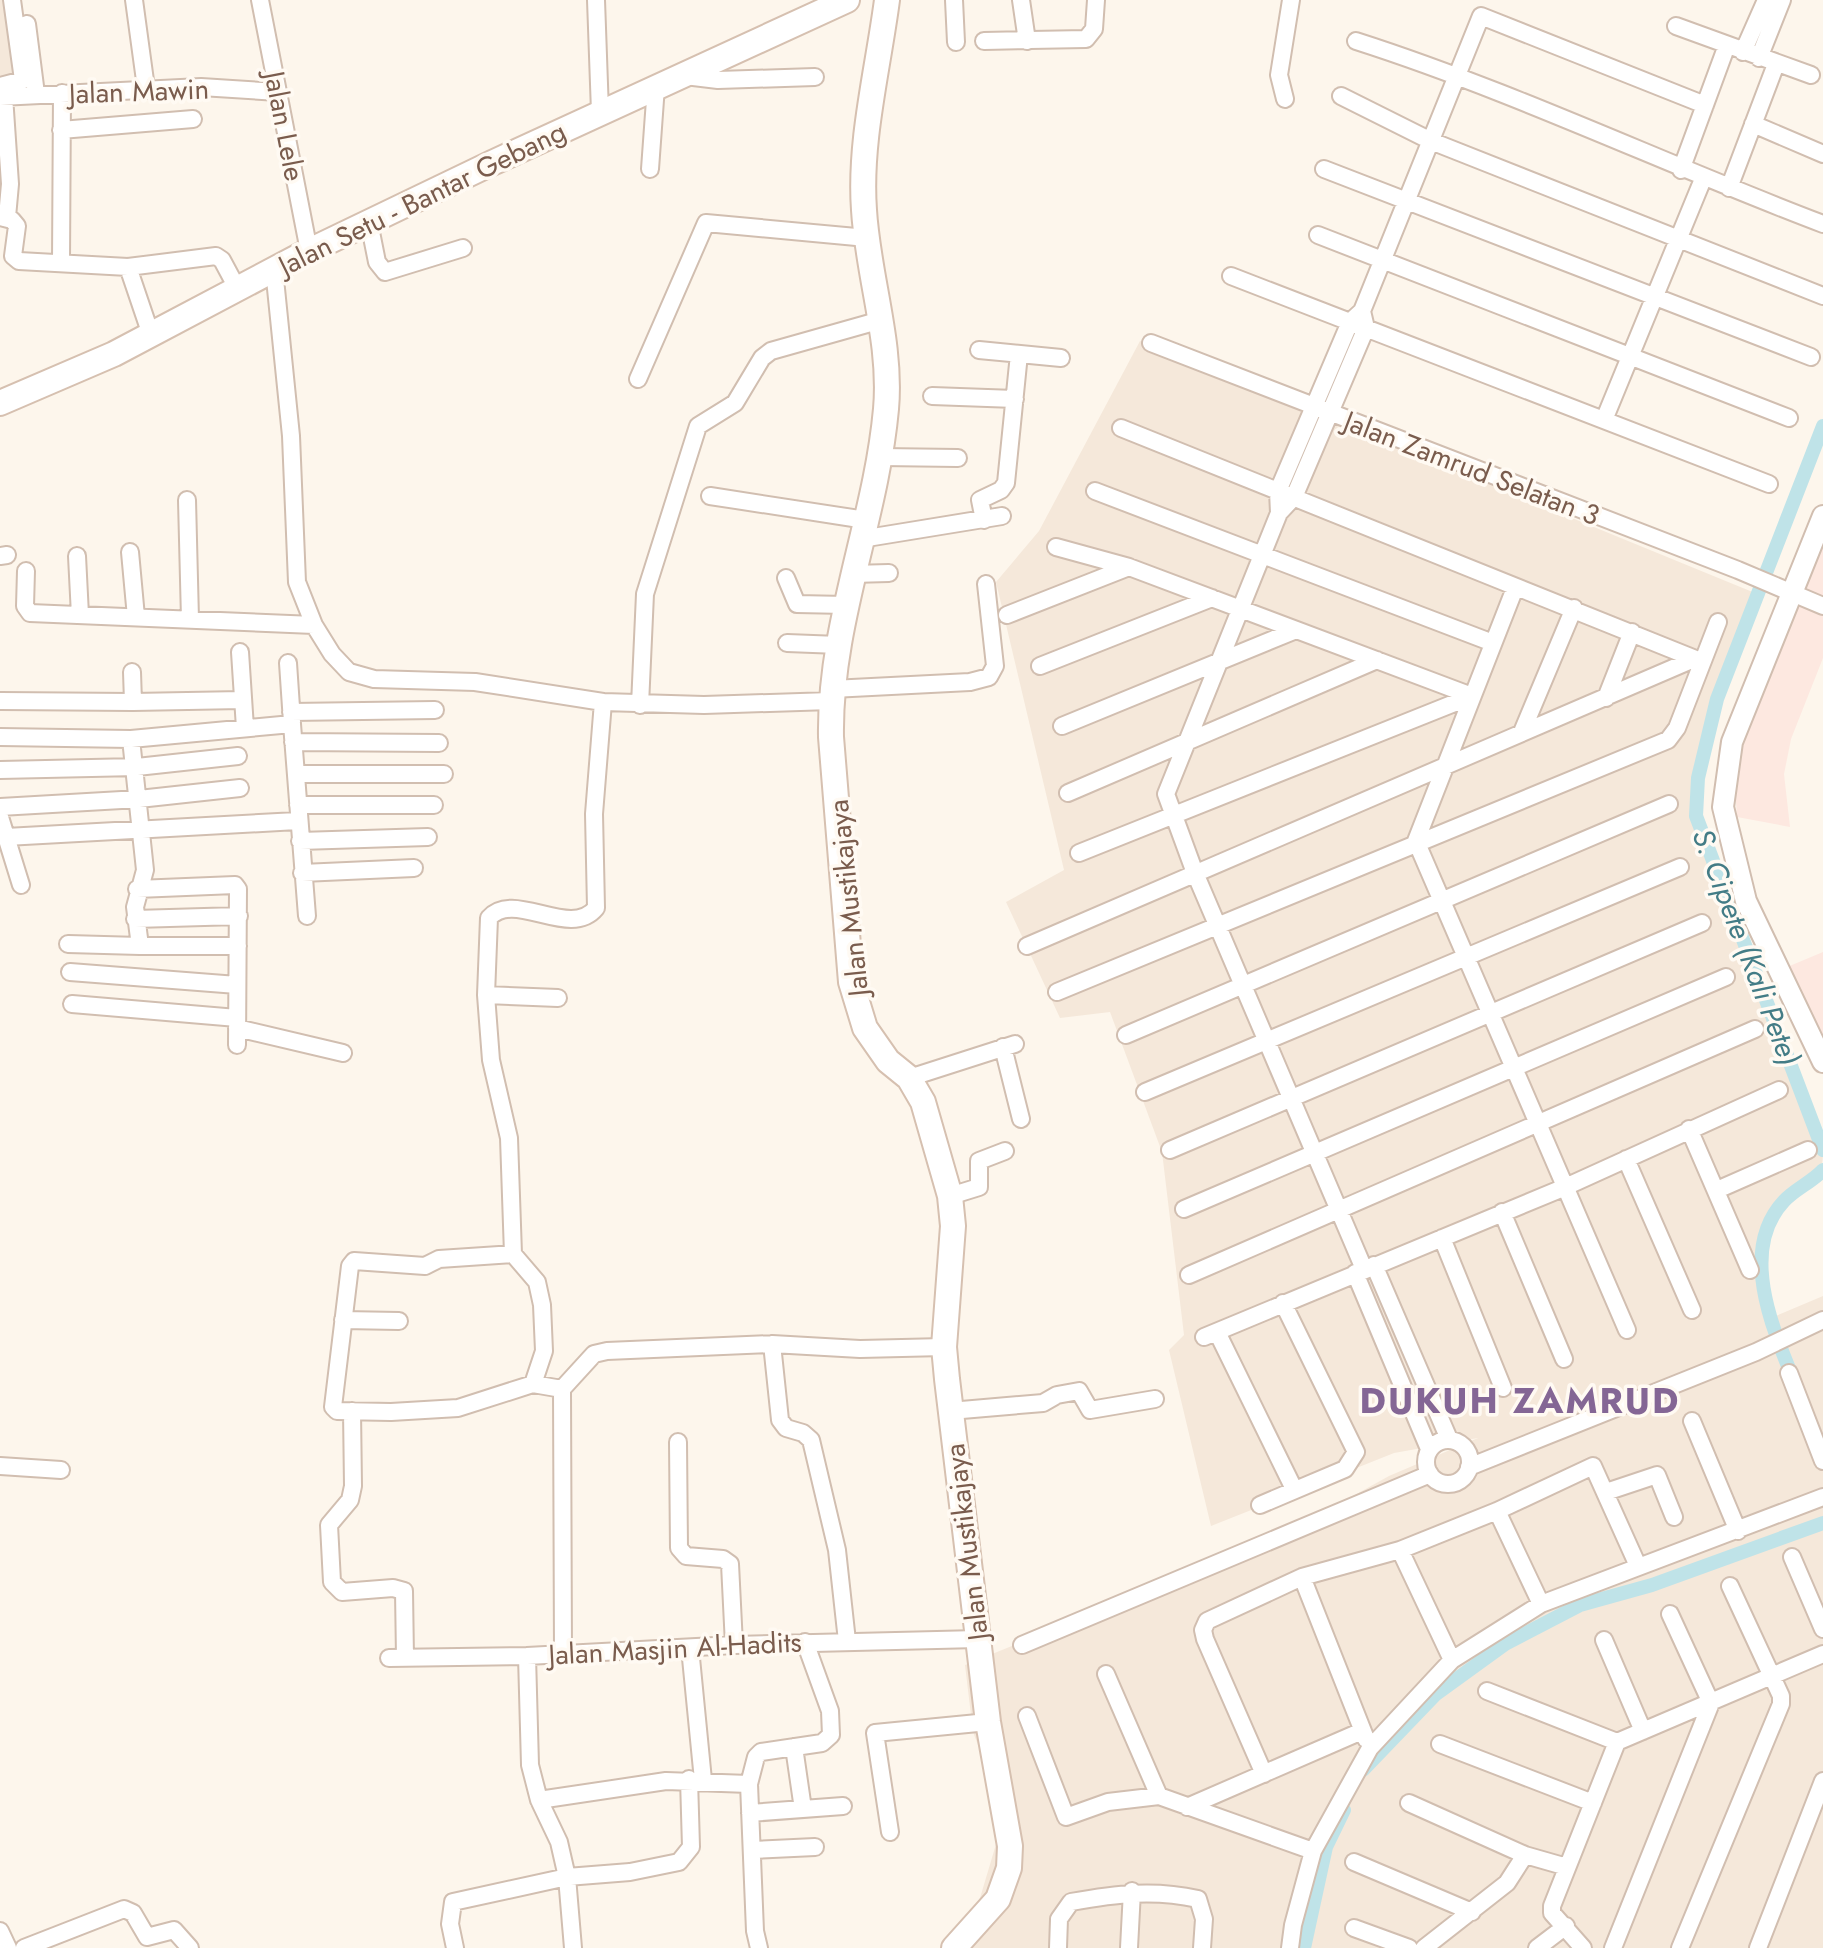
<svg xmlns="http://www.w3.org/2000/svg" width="1823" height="1948" font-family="Jost,sans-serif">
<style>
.residential{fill:#f5e8da}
.commercial{fill:#fde8e0}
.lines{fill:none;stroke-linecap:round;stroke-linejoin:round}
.canal{stroke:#bfe3e8;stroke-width:14}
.minor-casing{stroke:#d1beb0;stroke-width:20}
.tertiary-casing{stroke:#d1beb0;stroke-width:24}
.secondary-casing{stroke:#d6c0b0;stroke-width:28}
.minor{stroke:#fff;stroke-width:16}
.tertiary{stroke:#fff;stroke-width:20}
.secondary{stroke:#fff;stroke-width:24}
.labels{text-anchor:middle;stroke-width:7;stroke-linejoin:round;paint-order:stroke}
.street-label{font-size:28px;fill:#7a5c4d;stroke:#fffaf3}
.water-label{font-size:30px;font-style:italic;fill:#437c86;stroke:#fffaf3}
.district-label{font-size:36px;font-weight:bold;letter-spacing:2px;fill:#846695;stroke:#fffaf3}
</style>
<rect width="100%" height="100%" fill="#fdf6ec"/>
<path class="residential" d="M 0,0 L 20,0 L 31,86 L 28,89 L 0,93 Z
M 1140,341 L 1755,593 L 1714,713 L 1701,770 L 1697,819 L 1823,1156 L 1821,1173 L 1783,1201 L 1774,1219 L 1765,1247 L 1761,1276 L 1771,1318 L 1823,1296 L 1823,1436 L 1777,1335 L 1823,1445 L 1823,1948 L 953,1948 L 980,1898 L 1005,1814 L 973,1732 L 965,1665 L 1279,1537 L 1389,1476 L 1478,1438 L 1394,1453 L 1211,1526 L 1169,1350 L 1184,1335 L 1162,1152 L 1110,1012 L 1060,1018 L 1006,902 L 1064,870 L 996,582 L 1039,531 Z"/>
<path class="commercial" d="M 1823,520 L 1823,658 L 1791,739 L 1784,774 L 1790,827 L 1737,817 L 1732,742 Z
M 1823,952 L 1823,1058 L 1780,970 Z"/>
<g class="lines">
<path class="canal" d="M 1823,426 L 1717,699 L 1698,778 L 1696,816 L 1823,1150
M 1795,1383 C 1773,1330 1738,1250 1784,1201 C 1795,1189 1812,1182 1823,1170
M 1363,1770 L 1436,1694 L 1505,1644 L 1580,1605 L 1652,1585 L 1823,1523
M 1304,1948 L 1326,1847 L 1344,1810"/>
<g class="minor-casing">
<path id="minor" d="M 134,0 L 146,88
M 260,0 L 309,251
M 596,0 L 600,112
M 954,0 L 956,42
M 1021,0 L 1027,41
M 27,24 L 36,94
M 1676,26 L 1811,75
M 984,41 L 1086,39 L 1094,29 L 1096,0
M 1356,41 C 1515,92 1667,165 1823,224
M 1743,52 L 1766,0
M 1759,58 L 1782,0
M 685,76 L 718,80 L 815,77
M 0,86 L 23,80 L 12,0
M 4,96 L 10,184 L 7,217
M 1341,96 L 1431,141 L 1823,296
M 0,97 L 201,87 L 278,92
M 1285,99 L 1279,75 L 1291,0
M 1753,124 L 1823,154
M 61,130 L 193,119
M 650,169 L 656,86
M 1324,169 L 1811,357
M 1681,170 L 1727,45
M 1729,188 L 1776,64
M 0,217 L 12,220 L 17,226 L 13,256 L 19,261 L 128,267 L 151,335
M 369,222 L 377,262 L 385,272 L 463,248
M 1318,235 L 1789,418
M 61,263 L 62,93
M 128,267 L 216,256 L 222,260 L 237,288
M 274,269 L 291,436 L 297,582 L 314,625 L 332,654 L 349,672 L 374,679 L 475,682 L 603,702
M 1231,276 L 1769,484
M 1362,311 L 1366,328 L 1294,497 L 1279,513 L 1166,794 L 1195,873 L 1364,1269
M 1151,343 L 1738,570 L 1823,606
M 979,350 L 1061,358
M 638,379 L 706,223 L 867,238
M 932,396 L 1015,399
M 1604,420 L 1703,179
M 1121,428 L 1698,660
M 881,457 L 958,458
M 1095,491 L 1493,643
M 710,496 L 866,520
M 187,500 L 190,619
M 1279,513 L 1278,491 L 1350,322 L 1362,311 L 1481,16 L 1705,105
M 984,520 L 980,500 L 1001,490 L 1006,483 L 1019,354
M 861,539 L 1002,516
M 1056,547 L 1129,567 L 1472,696 L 1079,853
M 130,552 L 136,617
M 0,556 L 7,555
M 77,556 L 80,615
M 26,571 L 25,606 L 30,613 L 314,625
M 852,574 L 889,573
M 786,578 L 797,604 L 846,605
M 1515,588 L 1416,841 L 1627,1330
M 1007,615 L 1129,567
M 787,643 L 839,645
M 240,652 L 245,728
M 288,663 L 292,722
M 1040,666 L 1212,598
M 832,689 L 970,682 L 989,677 L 995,666 L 986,584
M 1606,698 L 1632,632
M 0,701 L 133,702 L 132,672
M 133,702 L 242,700
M 640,705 L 645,594 L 698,426 L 735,403 L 762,358 L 771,351 L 881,320
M 291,712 L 435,710
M 1062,726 L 1296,630
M 1522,732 L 1574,608
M 0,737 L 131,739 L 292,724 L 307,916
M 131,739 L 145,870 L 135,907 L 140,946 L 238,946
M 293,742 L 439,743
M 0,770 L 137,767 L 238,756
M 296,774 L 444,774
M 1068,793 L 1377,660
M 298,805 L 434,805
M 0,807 L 139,799 L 240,788
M 0,817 L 21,885
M 6,837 L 297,821
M 300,841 L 428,837
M 302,873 L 414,868
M 137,889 L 235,885 L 238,889 L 237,1045
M 135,919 L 239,916
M 68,944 L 140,946
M 1027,946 L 1694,659
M 70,972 L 237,985
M 1057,992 L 1668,740 L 1677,728 L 1718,622
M 486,995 L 558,998
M 72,1004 L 237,1018
M 237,1028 L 343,1053
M 1126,1035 L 1669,804
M 1003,1047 L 1021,1119
M 909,1078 L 1015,1044
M 1145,1092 L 1680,867
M 1689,1129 L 1750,1270
M 1170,1150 L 1702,923
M 1626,1159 L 1692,1310
M 1717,1190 L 1808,1150
M 950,1196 L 979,1187 L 979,1161 L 1005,1151
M 1184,1209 L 1726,977
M 1502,1212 L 1564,1359
M 1442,1238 L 1503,1388
M 513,1254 L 439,1259 L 425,1266 L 354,1261 L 350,1266 L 333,1407 L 337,1411 L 391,1412 L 458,1408 L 533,1384 L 562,1389
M 1374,1265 L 1449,1439
M 1355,1273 L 1429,1449
M 1189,1275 L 1755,1029
M 343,1320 L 399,1321
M 1217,1332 L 1294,1489
M 1204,1337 L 1563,1188 L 1779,1090
M 772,1344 L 780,1420 L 786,1428 L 803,1433 L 811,1440 L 837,1550 L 847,1641
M 1789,1373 L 1823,1461
M 533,1384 L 544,1351 L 542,1305 L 537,1282 L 513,1254 L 509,1138 L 491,1060 L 486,995 L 489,918 C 514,889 570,940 596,908 L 594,814 L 603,702 L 704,705 L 831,701
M 352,1411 L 353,1486 L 350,1500 L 329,1525 L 332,1582 L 342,1592 L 393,1588 L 404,1591 L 405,1658
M 950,1411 L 1043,1403 L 1057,1395 L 1079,1391 L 1090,1410 L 1155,1399
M 1692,1421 L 1738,1531
M1426 1462a22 22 0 1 1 44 0a22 22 0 1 1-44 0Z
M 678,1442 L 679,1548 L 686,1556 L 723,1559 L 730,1564 L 734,1645
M 0,1466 L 61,1470
M 1469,1467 L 1756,1352 L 1823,1320
M 1606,1492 L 1657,1475 L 1674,1517
M 1260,1505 L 1345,1469 L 1356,1452 L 1283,1303
M 1497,1511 L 1541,1604
M 1400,1550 L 1452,1660
M 1792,1557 L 1823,1629
M 1302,1577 L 1366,1739
M 1604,1640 L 1643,1731
M 1022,1645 L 1430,1474
M 690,1648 L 703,1780
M 563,1653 L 562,1389 L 594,1354 L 607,1351 L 772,1344 L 860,1349 L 944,1347
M 389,1658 L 527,1656
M 1106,1674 L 1159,1796
M 1487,1691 L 1617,1742 L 1823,1654
M 1027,1716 L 1066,1817 L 1108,1802 L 1159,1796 L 1313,1851
M 1440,1744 L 1593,1803
M 794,1747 L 803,1809
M 1264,1774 L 1205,1639 L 1203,1630 L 1207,1621 L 1302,1577 L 1400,1550 L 1497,1511 L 1593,1466 L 1638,1566
M 749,1784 L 756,1757 L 761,1752 L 822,1743 L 831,1735 L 830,1711 L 805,1642
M 539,1800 L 666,1781 L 749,1784 L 755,1931 L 759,1948
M 1409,1803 L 1525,1855 L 1567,1867
M 1187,1807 L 1362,1731
M 750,1813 L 843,1806
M 890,1832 L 875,1733 L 988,1722
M 752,1850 L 815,1847
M 1354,1862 L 1472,1912
M 1354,1928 L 1409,1948
M 0,1931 L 8,1948
M 24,1948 L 124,1909 L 133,1913 L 147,1937 L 174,1930 L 190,1948
M 455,1948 L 450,1924 L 453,1902 L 567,1877 L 630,1872 L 679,1862 L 691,1847 L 689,1779
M 573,1948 L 567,1877 L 559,1842 L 539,1800 L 530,1765 L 527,1656 L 734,1645 L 978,1639
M 1058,1948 L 1059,1919 L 1071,1902 C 1116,1894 1153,1889 1198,1899 L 1204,1919 L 1202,1948
M 1129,1948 L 1132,1891
M 1290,1948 L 1293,1925 L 1313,1851 L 1370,1748 L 1452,1660 L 1541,1604 L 1823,1497
M 1424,1948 L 1507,1883 L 1525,1855
M 1537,1948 L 1566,1926
M 1583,1948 L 1552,1913 L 1552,1906 L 1617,1742
M 1613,1948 L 1711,1703 L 1670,1614
M 1680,1948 L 1781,1704 L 1781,1696 L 1730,1586
M 1758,1948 L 1823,1781"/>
</g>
<g class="tertiary-casing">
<path id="tertiary" d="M 1823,516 L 1732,742 L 1723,807 L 1746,901 L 1823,1062"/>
</g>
<g class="secondary-casing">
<path id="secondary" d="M 887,0 C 878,69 859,141 864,210 C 868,277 892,342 886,409 C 876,520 829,624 831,737 L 851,982 L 865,1028 L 888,1061 L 909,1078 L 923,1102 L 950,1196 L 953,1226 L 944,1347 L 947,1379 L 988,1722 L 1010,1846 L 1009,1868 L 998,1899 L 954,1948
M 0,403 L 114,354 L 309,251 L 492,163 L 847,0"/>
</g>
<use href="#minor" class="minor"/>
<use href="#tertiary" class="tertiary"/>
<use href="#secondary" class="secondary"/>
</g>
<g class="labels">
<g class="street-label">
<text transform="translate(139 91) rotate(-2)" y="10">Jalan Mawin</text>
<text transform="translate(285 126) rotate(79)" y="10">Jalan Lele</text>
<text transform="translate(422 198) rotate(-26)" y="10">Jalan Setu - Bantar Gebang</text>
<text transform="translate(1472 468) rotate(21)" y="10">Jalan Zamrud Selatan 3</text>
<text transform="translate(848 898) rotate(-96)" y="10">Jalan Mustikajaya</text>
<text transform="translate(966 1542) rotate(-97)" y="10">Jalan Mustikajaya</text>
<text transform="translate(675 1648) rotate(-3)" y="10">Jalan Masjin Al-Hadits</text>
</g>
<g class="water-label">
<text transform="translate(1746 947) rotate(69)" y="10">S. Cipete (Kali Pete)</text>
</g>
<g class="district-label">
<text x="1520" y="1413">DUKUH ZAMRUD</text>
</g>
</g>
</svg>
